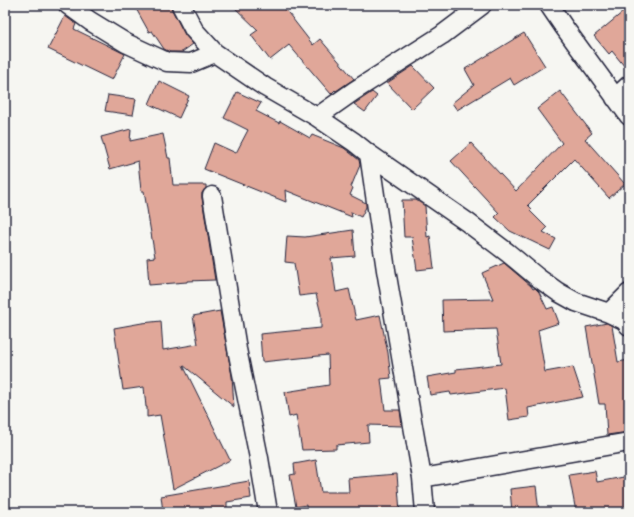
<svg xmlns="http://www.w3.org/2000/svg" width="634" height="517" font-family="'Indie Flower',sans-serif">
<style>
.building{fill:#e0a799;stroke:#22223b}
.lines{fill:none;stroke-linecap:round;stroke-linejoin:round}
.minor-casing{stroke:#22223b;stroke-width:21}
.minor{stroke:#f6f6f2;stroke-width:18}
</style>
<rect width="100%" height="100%" fill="#f6f6f2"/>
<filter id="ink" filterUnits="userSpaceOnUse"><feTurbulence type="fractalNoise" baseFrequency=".025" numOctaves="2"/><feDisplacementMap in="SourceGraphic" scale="8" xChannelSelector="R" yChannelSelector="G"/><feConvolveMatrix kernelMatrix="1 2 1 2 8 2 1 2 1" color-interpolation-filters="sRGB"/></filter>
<g filter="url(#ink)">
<path class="building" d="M 134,5 L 171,5 L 172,10 L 185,35 L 193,44 L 182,52 L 170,52 L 164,49 L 152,31 L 149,32 Z
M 232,5 L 282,5 L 313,45 L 320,39 L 354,79 L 336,91 L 335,90 L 331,94 L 289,45 L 270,60 L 251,35 L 258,30 Z
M 629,7 L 629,72 L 612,51 L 609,54 L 594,36 Z
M 65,16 L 76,24 L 74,29 L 125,54 L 112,80 L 48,49 Z
M 524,33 L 545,66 L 514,85 L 510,78 L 457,110 L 452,103 L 474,85 L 465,69 Z
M 413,66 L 434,88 L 412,109 L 387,83 Z
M 159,81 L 189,96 L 179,118 L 149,104 Z
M 560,91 L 592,133 L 585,139 L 625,184 L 609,198 L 574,159 L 528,205 L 532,209 L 530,211 L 547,228 L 543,232 L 556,239 L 550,250 L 510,231 L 495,217 L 499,213 L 451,161 L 471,143 L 516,191 L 562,143 L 537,109 Z
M 237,92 L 261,103 L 256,111 L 279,123 L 280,121 L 310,138 L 312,135 L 344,148 L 359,160 L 360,165 L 351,187 L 353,188 L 350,195 L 366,203 L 366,207 L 361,217 L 351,212 L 352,217 L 285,190 L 286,202 L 204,169 L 214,143 L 236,153 L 248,130 L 224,118 Z
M 372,92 L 377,96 L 365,112 L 354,104 Z
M 108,95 L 136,99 L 133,115 L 105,111 Z
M 131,129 L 130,141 L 163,134 L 168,158 L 170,158 L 173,185 L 206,185 L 206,188 L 202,193 L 202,198 L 215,280 L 187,281 L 187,282 L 149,285 L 147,258 L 155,257 L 144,191 L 141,191 L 138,161 L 110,169 L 101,137 Z
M 402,200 L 416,200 L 425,206 L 427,237 L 430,236 L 434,268 L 417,270 L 412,237 L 404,237 Z
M 353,230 L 355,256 L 331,258 L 336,292 L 349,289 L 356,320 L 380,315 L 388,353 L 391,378 L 381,379 L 385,410 L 400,410 L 402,426 L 368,425 L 369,442 L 336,445 L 336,449 L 302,450 L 296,415 L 289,417 L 285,392 L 329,385 L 328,355 L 262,362 L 260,334 L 321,328 L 321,314 L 316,294 L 299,296 L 294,263 L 285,262 L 287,236 L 305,237 Z
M 504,263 L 531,286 L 533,289 L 535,288 L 539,292 L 547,309 L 553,307 L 559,323 L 538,330 L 545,372 L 573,367 L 583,397 L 528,408 L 529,417 L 509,420 L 505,388 L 451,395 L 450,392 L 430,395 L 427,377 L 456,372 L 456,369 L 501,364 L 496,329 L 443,331 L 442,300 L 493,299 L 482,273 Z
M 220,311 L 232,376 L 234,407 L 183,365 L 230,460 L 173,489 L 160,415 L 147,417 L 147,407 L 146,407 L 144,387 L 123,390 L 114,328 L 142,323 L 161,321 L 163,350 L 198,344 L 193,316 Z
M 607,323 L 612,326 L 618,362 L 629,360 L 629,432 L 607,435 L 605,404 L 599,404 L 586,327 Z
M 316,460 L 321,492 L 349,492 L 348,478 L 397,474 L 400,512 L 306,512 L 306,505 L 296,507 L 290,475 L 295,474 L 294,464 Z
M 595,471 L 597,482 L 629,476 L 629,512 L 576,512 L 569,475 Z
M 249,481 L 251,498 L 227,502 L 227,512 L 163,512 L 161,496 Z
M 536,486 L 539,512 L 512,512 L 510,489 Z"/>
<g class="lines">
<g class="minor-casing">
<path id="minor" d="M 68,5 L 90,21 L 126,43 L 167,62 L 191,63 L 215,53 L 265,87 L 317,117 L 354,142 L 369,154 L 467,222 L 508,253 L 537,277 L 558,292 L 576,302 L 609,313 L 624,320 L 629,326
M 181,5 L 194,30 L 215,53
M 549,5 L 564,27 L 629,116
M 615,98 L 629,85
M 317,117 L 354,91 L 442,35 L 482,5
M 369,154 L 386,270 L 422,478 L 425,512
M 212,196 L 237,349 L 259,458 L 268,512
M 609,313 L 629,293
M 422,478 L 629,442"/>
</g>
<use href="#minor" class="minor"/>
</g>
</g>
<rect width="634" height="517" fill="none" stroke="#f6f6f2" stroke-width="20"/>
<rect x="10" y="10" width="614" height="497" fill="none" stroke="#22223b" stroke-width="1.5" filter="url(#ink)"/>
</svg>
